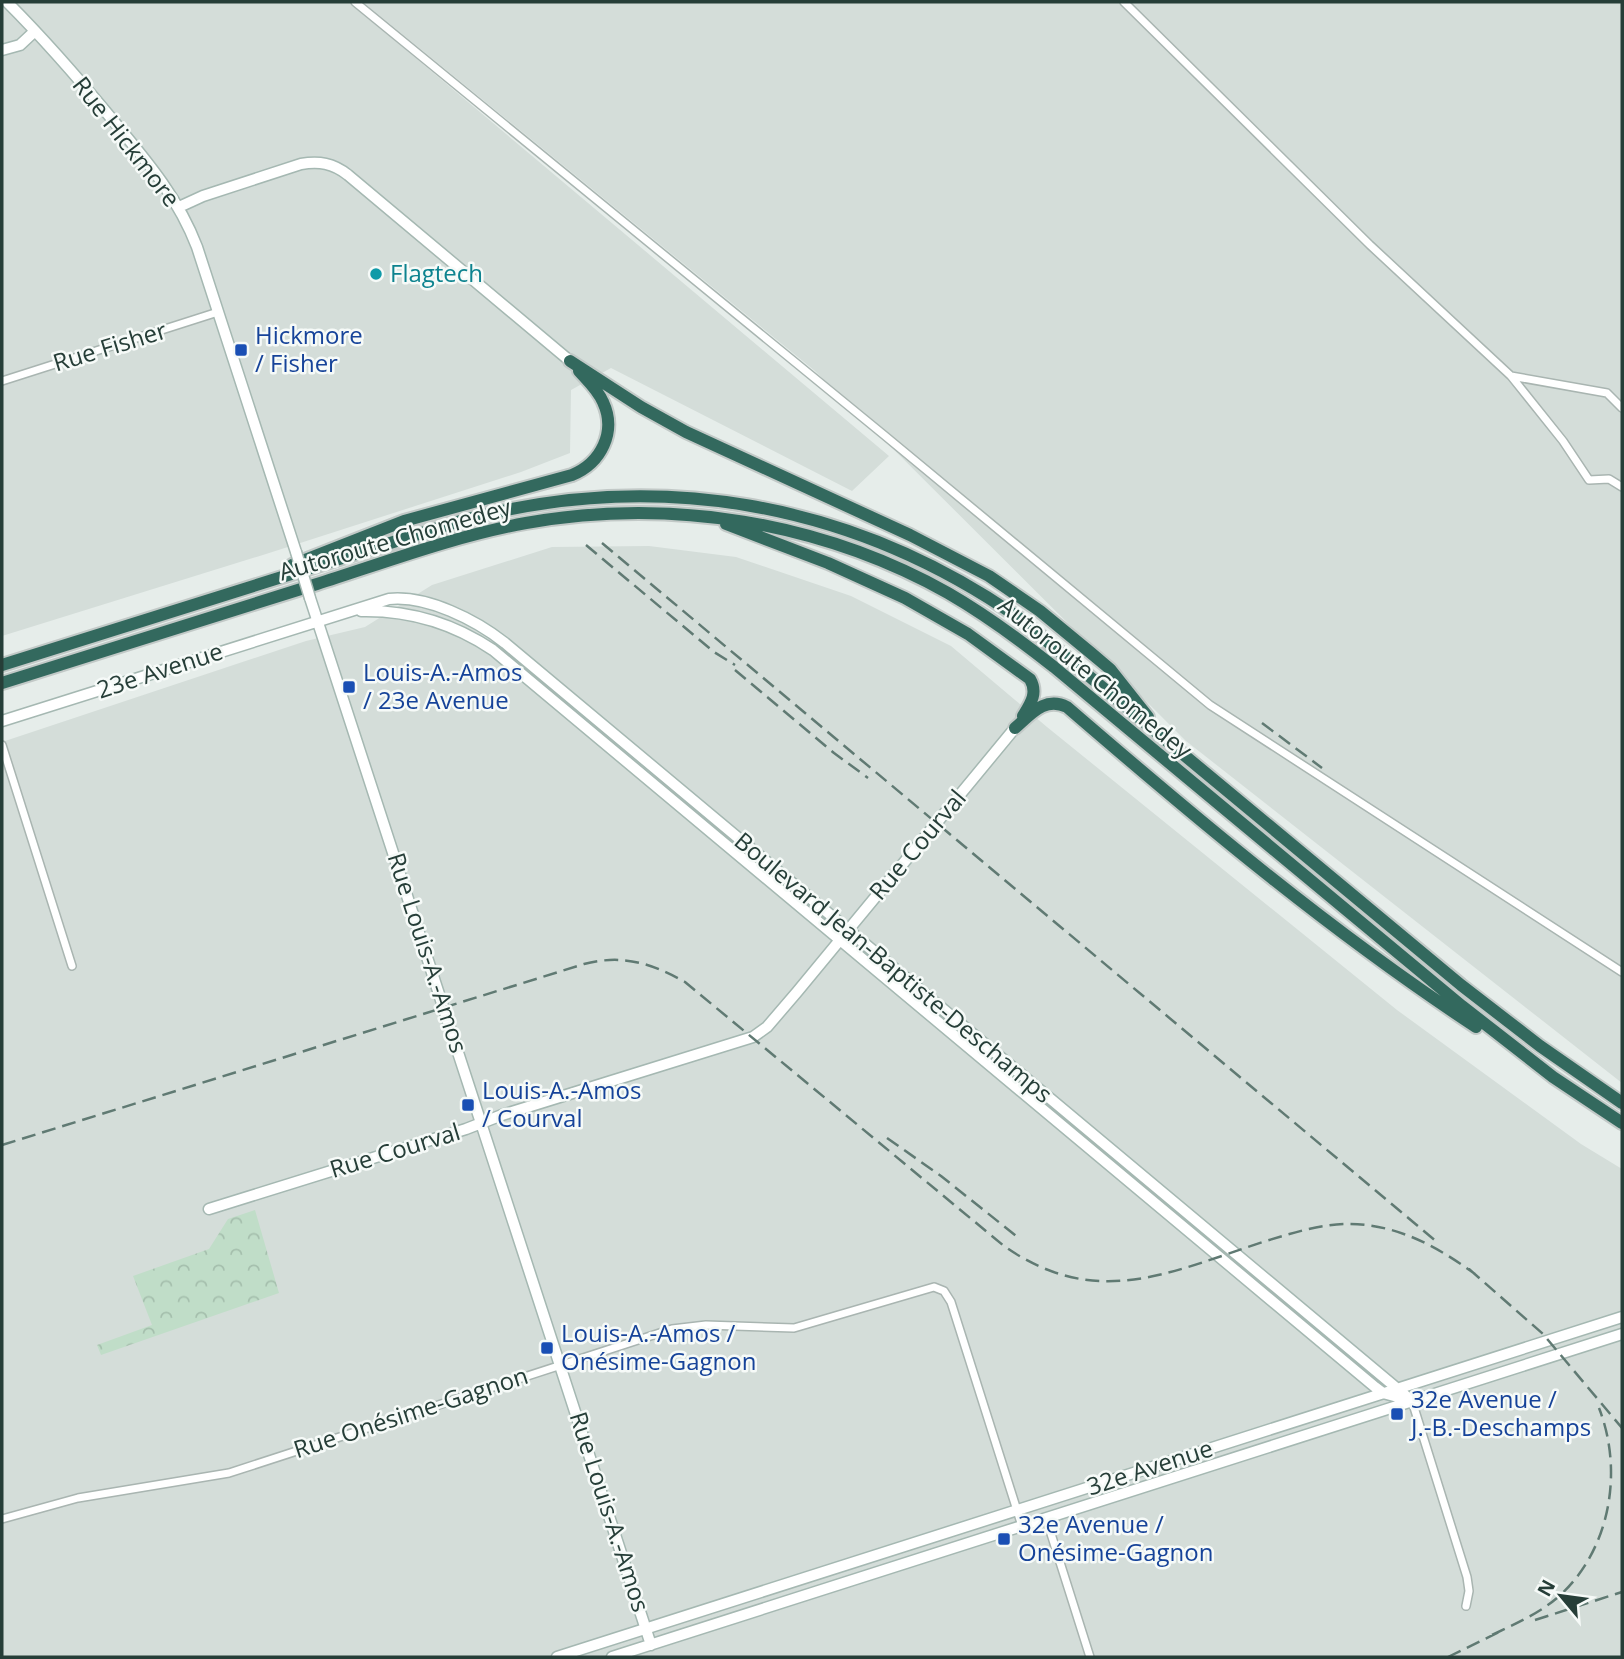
<svg xmlns="http://www.w3.org/2000/svg" width="1624" height="1659" font-family="'Open Sans',sans-serif">
<style>
.built{fill:#d4ddd9}
.forest{fill:url(#forest-crowns)}
.lines{fill:none;stroke-linecap:round;stroke-linejoin:round}
.street-casing{stroke:#a9b5b1;stroke-width:10}
.secondary-casing{stroke:#a5b8b2;stroke-width:13}
.highway-casing{stroke:#c2c9c7;stroke-width:16}
.street{stroke:#fff;stroke-width:7}
.secondary{stroke:#fff;stroke-width:10}
.highway{stroke:#33695e;stroke-width:12}
.rail{stroke:#607a73;stroke-width:2.5;stroke-dasharray:14 7;stroke-linecap:butt}
.secondary-bridge-casing{stroke:#a5b8b2;stroke-width:13;stroke-linecap:butt}
.secondary-bridge{stroke:#fff;stroke-width:10}
.culture-dot{fill:#0f9aa8;stroke:#f6faf8;stroke-width:2.5}
.transit-dot{fill:#1a4fb4;stroke:#f6faf8;stroke-width:2.5}
.labels{text-anchor:middle;stroke-width:5;stroke-linejoin:round;paint-order:stroke}
.street-label{font-size:24px;fill:#263e38;stroke:#f6faf8}
.culture-label{font-size:24px;fill:#0d838f;stroke:#f6faf8;text-anchor:start}
.transit-label{font-size:24px;fill:#164399;stroke:#f6faf8;text-anchor:start}
</style>
<defs>
<pattern id="forest-crowns" width="20" height="18" patternUnits="userSpaceOnUse" patternTransform="scale(1.75)"><rect width="20" height="18" fill="#c0ddc8"/><path d="M2 6a3 3 0 1 1 6 0M12 15a3 3 0 1 1 6 0" fill="none" stroke="#a5bfad"/></pattern>
</defs>
<rect width="100%" height="100%" fill="#e6edea"/>
<path class="built" d="M 2,2 L 349,2 L 889,456 L 852,491 L 611,368 L 571,390 L 570,453 L 521,472 L 266,554 L 2,636 Z
M 363,2 L 1622,2 L 1622,1083 L 1186,741 L 815,371 Z
M 649,546 L 736,557 L 851,596 L 951,646 L 1047,727 L 1397,1010 L 1581,1144 L 1622,1169 L 1622,1657 L 2,1657 L 2,742 L 306,641 L 365,627 L 432,585 L 552,547 Z"/>
<path class="forest" d="M 255,1210 L 279,1293 L 101,1355 L 97,1345 L 152,1325 L 133,1276 L 209,1249 L 228,1219 Z"/>
<g class="lines">
<g class="street-casing">
<path id="street" d="M 355,2 L 884,435 L 1210,705 L 1622,972
M 1124,2 L 1370,245 L 1511,376 L 1563,441 L 1589,480 L 1609,479 L 1622,487
M 1511,376 L 1607,393 L 1622,408
M 2,381 L 218,312
M 2,745 L 72,966
M 1412,1401 L 1467,1577 L 1469,1591 L 1466,1606
M 1046,1518 L 1090,1657
M 2,1519 L 78,1498 L 229,1473 L 672,1329 L 706,1325 L 794,1328 L 934,1287 L 944,1291 L 951,1302 L 1022,1526"/>
</g>
<g class="secondary-casing">
<path id="secondary" d="M 7,2 C 44,39 78,78 111,118 C 145,159 178,197 197,247 L 296,552
M 2,50 L 20,45 L 35,31
M 179,207 L 203,196 L 301,164 C 319,161 333,163 348,175 L 570,361
M 310,598 L 651,1645
M 361,611 C 410,610 453,623 493,650 L 1375,1387 L 1383,1393 L 1405,1399
M 2,721 L 389,599 C 427,595 476,620 505,643 L 1412,1401
M 209,1209 L 466,1129 L 502,1115 L 753,1037 L 767,1027 L 797,992 L 1015,728
M 557,1657 L 1622,1317
M 612,1657 L 1622,1334"/>
</g>
<g class="highway-casing">
<path id="highway" d="M 570,361 L 641,407 L 686,432 L 910,535 L 989,576 L 1040,611 L 1091,653 L 1110,669 L 1148,717
M 726,524 L 828,563 L 905,598 L 968,634 L 1030,679 C 1038,693 1031,703 1023,716
M 292,565 L 404,521 L 572,475 C 601,463 617,432 603,402 C 598,390 588,381 579,371
M 2,665 L 457,522 C 654,467 850,501 1019,618 L 1461,985 L 1540,1046 L 1622,1103
M 2,683 C 107,650 212,617 317,584 C 386,562 455,536 526,523 C 670,497 821,522 948,593 C 986,615 1020,640 1054,667 L 1462,1006 L 1553,1077 L 1622,1123
M 1015,728 C 1031,714 1045,696 1067,707 C 1198,820 1330,931 1476,1027"/>
</g>
<use href="#street" class="street"/>
<use href="#secondary" class="secondary"/>
<use href="#highway" class="highway"/>
<path class="rail" d="M 602,543 L 1437,1242
M 586,545 L 714,652 L 735,665
M 735,670 L 834,753 L 868,778
M 1262,723 L 1322,768
M 887,1138 L 941,1176 L 1020,1239
M 2,1145 L 584,964 C 623,954 651,963 685,982 L 1004,1246 C 1097,1311 1170,1272 1266,1241 C 1293,1233 1320,1224 1349,1224 C 1397,1224 1438,1247 1475,1274
M 1469,1269 L 1543,1334 L 1622,1428
M 1535,1620 L 1622,1592
M 1492,1635 C 1515,1624 1538,1614 1557,1598 C 1610,1552 1624,1472 1599,1408
M 1448,1657 L 1499,1632"/>
<g class="secondary-bridge-casing">
<path id="secondary-bridge" d="M 296,552 L 310,598"/>
</g>
<use href="#secondary-bridge" class="secondary-bridge"/>
</g>
<circle class="culture-dot" cx="376" cy="274" r="7"/>
<g class="transit-dot">
<rect x="234" y="343" width="14" height="14" rx="3.5"/>
<rect x="342" y="680" width="14" height="14" rx="3.5"/>
<rect x="461" y="1098" width="14" height="14" rx="3.5"/>
<rect x="540" y="1341" width="14" height="14" rx="3.5"/>
<rect x="1390" y="1407" width="14" height="14" rx="3.5"/>
<rect x="997" y="1532" width="14" height="14" rx="3.5"/>
</g>
<g class="labels">
<g class="street-label">
<text transform="translate(126 142) rotate(52)" y="8">Rue Hickmore</text>
<text transform="translate(110 347) rotate(-17)" y="8">Rue Fisher</text>
<text transform="translate(395 540) rotate(-16)" y="8">Autoroute Chomedey</text>
<text transform="translate(160 671) rotate(-18)" y="8">23e Avenue</text>
<text transform="translate(1095 678) rotate(39)" y="8">Autoroute Chomedey</text>
<text transform="translate(918 845) rotate(-50)" y="8">Rue Courval</text>
<text transform="translate(427 953) rotate(72)" y="8">Rue Louis-A.-Amos</text>
<text transform="translate(893 968) rotate(40)" y="8">Boulevard Jean-Baptiste-Deschamps</text>
<text transform="translate(395 1151) rotate(-17)" y="8">Rue Courval</text>
<text transform="translate(411 1413) rotate(-18)" y="8">Rue Onésime-Gagnon</text>
<text transform="translate(1150 1468) rotate(-18)" y="8">32e Avenue</text>
<text transform="translate(609 1512) rotate(72)" y="8">Rue Louis-A.-Amos</text>
</g>
<g class="culture-label">
<text x="390" y="282">Flagtech</text>
</g>
<g class="transit-label">
<text x="255" y="344">Hickmore<tspan x="255" dy="28">/ Fisher</tspan></text>
<text x="363" y="681">Louis-A.-Amos<tspan x="363" dy="28">/ 23e Avenue</tspan></text>
<text x="482" y="1099">Louis-A.-Amos<tspan x="482" dy="28">/ Courval</tspan></text>
<text x="561" y="1342">Louis-A.-Amos /<tspan x="561" dy="28">Onésime-Gagnon</tspan></text>
<text x="1411" y="1408">32e Avenue /<tspan x="1411" dy="28">J.-B.-Deschamps</tspan></text>
<text x="1018" y="1533">32e Avenue /<tspan x="1018" dy="28">Onésime-Gagnon</tspan></text>
</g>
</g>
<rect width="1624" height="1659" fill="none" stroke="#263e38" stroke-width="7"/>
<g transform="translate(1561 1596) rotate(299)" stroke="#f6faf8" stroke-width="5" paint-order="stroke">
<path d="M0-5L12 26L0 18L-12 26Z" fill="#263e38"/>
<text y="-10" font-size="19" font-weight="bold" text-anchor="middle" fill="#263e38">N</text>
</g>
</svg>
